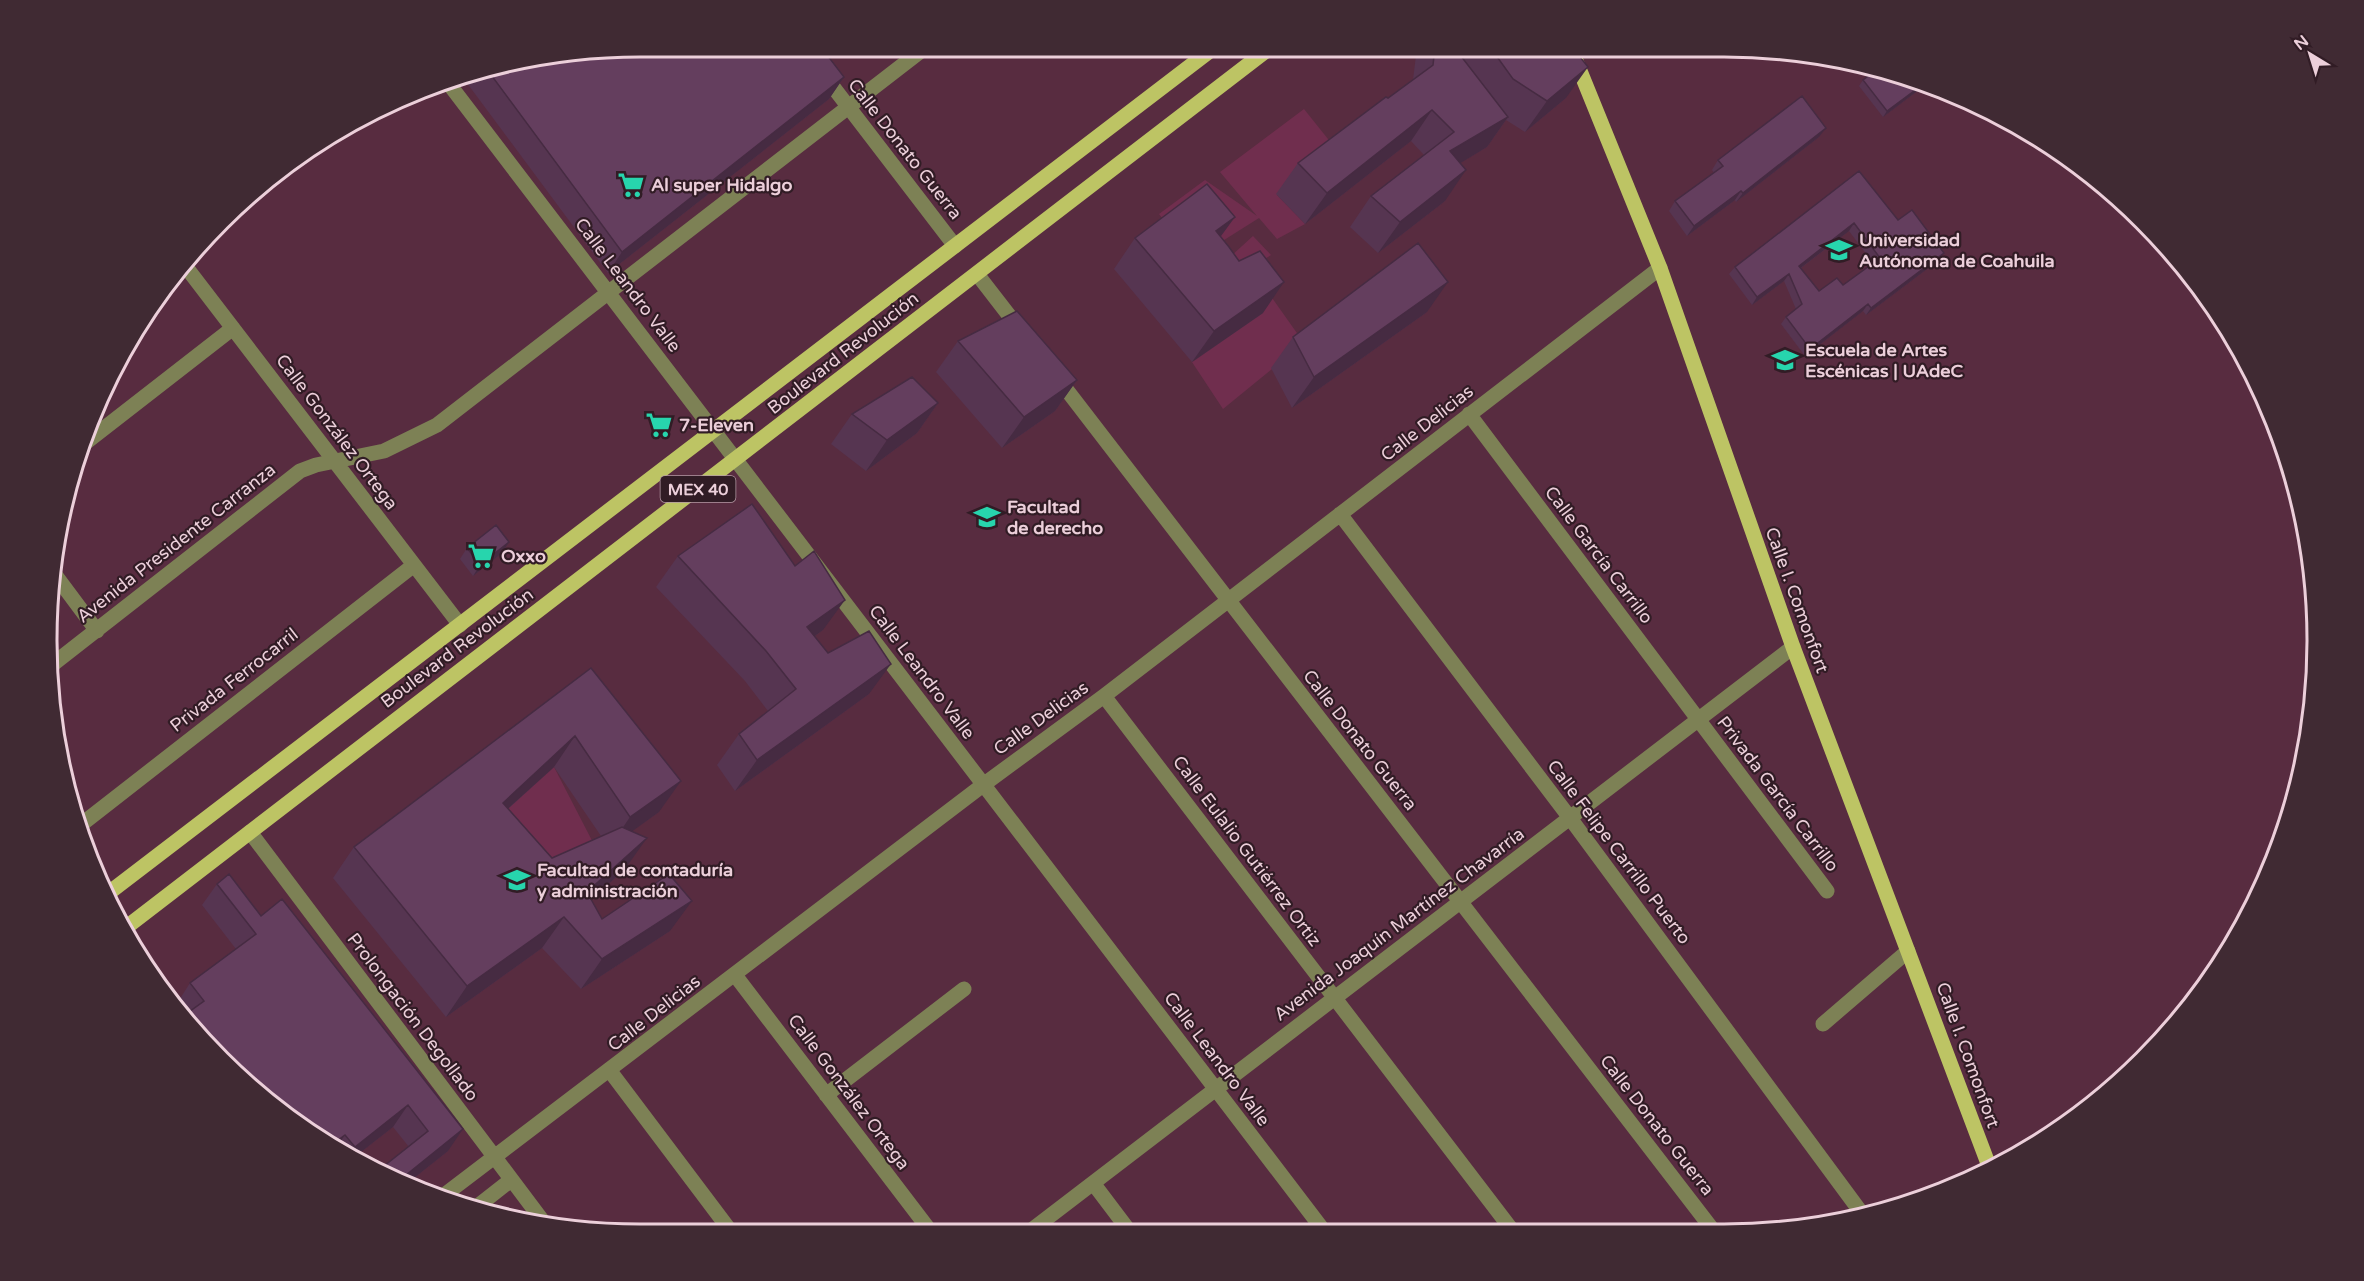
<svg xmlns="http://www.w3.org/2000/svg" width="2364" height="1281" font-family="'Varela Round',sans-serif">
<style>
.green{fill:#702e4e}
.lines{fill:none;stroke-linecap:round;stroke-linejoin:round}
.minor{stroke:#7d8155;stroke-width:15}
.major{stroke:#bdc464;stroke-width:15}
.wall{fill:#563551;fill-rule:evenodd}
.shaded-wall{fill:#462b42}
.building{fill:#643e5e;stroke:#462b42;stroke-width:1.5;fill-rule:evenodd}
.labels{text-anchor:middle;stroke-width:4.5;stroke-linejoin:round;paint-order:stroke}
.shield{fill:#311c25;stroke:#b499a4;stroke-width:1.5}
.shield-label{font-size:16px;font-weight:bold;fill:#eccfda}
.street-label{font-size:18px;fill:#eccfda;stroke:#311c25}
.poi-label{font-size:18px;font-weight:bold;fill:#eccfda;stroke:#311c25;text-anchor:start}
.rim{fill:none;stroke:#eccfda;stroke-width:3}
</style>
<rect width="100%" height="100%" fill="#582c40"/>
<path class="green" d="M 1304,109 L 1336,149 L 1277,195 L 1305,224 L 1277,239 L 1259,218 L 1213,247 L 1169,227 L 1159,214 L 1205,180 L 1257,216 L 1220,172 Z
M 1253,236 L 1271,255 L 1251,268 L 1304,343 L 1223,409 L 1192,362 L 1262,313 L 1207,278 Z
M 554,767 L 601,858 L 530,889 L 481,833 Z"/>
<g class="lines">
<path class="minor" d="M 824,75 L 955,246
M 446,80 L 1324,1231
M 183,263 L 460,625
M 977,274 L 1021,331
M 1056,376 L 1713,1230
M 1469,414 L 1827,891
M 80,447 L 233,328
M 1340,514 L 1570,818 L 1863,1215
M 53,572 L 97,631
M 48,668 L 300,471 L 316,465 L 384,451 L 437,425 L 926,47
M 1104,696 L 1512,1230
M 78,827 L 414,565
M 250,832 L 545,1224
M 735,975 L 931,1232
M 1823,1024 L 1908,951
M 610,1071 L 732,1233
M 826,1095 L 964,989
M 1093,1183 L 1130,1232
M 443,1196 L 983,785 L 1104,696 L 1660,268
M 474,1209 L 511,1180
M 1029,1232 L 1793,647"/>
<path class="major" d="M 1574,56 L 1660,268 L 1793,647 L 1989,1166
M 106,895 L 1215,47
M 124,929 L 1271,47"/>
</g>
<path class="wall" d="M 1417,47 L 1573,48 L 1566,98 L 1525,132 L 1506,120 L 1487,147 L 1460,163 L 1445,201 L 1378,253 L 1350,227 L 1371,196 L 1424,155 L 1411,141 L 1305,224 L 1276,194 L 1298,163 L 1413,80 Z
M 1810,56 L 1820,57 L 1815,61 Z
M 525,58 L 844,77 L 829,99 L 608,273 L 461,75 Z
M 1863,80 L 1924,86 L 1883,117 L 1859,86 Z
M 1819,137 L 1736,202 L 1735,200 L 1687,236 L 1669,211 L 1675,201 L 1714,173 L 1712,170 L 1718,160 Z
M 1859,171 L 1898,220 L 1939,260 L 1866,315 L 1863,311 L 1805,356 L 1781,324 L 1786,317 L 1796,309 L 1784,281 L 1752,305 L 1729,274 L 1735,267 ZM 1849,231 L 1873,263 L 1843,285 L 1819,291 L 1801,268 Z
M 1221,237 L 1239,261 L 1263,313 L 1192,362 L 1114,269 L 1135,238 Z
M 1427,312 L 1292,408 L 1271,368 L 1293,337 Z
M 958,341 L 1077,380 L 1055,411 L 1002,448 L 936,372 Z
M 938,403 L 917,433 L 866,471 L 831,444 L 852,414 Z
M 509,542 L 502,553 L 473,576 L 460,559 L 467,548 Z
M 678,556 L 823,630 L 815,636 L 828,653 L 869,694 L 735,791 L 717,765 L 739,734 L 768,711 L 745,681 L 656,587 Z
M 591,668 L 659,812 L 632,831 L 625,869 L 591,900 L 602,919 L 670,931 L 581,989 L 542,948 L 446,1017 L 333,878 L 354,847 ZM 554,767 L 601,836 L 552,858 L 508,809 Z
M 217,884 L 261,916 L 448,1151 L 409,1182 L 379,1170 L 409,1147 L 393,1127 L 352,1159 L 344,1155 L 279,1112 L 184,1016 L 176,1005 L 190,983 L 236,949 L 202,905 Z"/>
<path class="shaded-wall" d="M 1588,67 L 1566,98 L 1525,132 L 1547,101 Z
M 844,77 L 829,99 L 608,273 L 622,252 Z
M 1922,85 L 1924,86 L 1883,117 L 1887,111 Z
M 1432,110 L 1411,141 L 1305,224 L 1327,193 Z
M 1508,117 L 1487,147 L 1429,182 L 1450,151 Z
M 1826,128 L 1819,137 L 1736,202 L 1743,193 Z
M 1466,170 L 1445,201 L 1378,253 L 1400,222 Z
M 1741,191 L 1735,200 L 1687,236 L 1694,226 Z
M 1235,217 L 1213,247 L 1216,231 Z
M 1854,223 L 1849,231 L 1794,273 L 1799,266 Z
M 1944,253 L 1939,260 L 1866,315 L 1871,308 Z
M 1789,274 L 1784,281 L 1752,305 L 1757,297 Z
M 1284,282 L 1263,313 L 1192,362 L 1214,331 Z
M 1448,282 L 1427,312 L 1292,408 L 1314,377 Z
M 1868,304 L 1863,311 L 1805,356 L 1810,349 Z
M 1077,380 L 1055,411 L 1002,448 L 1024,417 Z
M 938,403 L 917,433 L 866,471 L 887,440 Z
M 509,542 L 502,553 L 473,576 L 480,565 Z
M 845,600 L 823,630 L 786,657 L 807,627 Z
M 891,664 L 869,694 L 735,791 L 757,760 Z
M 575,736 L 554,767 L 481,833 L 503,803 Z
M 681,781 L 659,812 L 609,848 L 630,817 Z
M 647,838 L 625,869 L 568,921 L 587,892 Z
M 692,901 L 670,931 L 581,989 L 602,959 Z
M 564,917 L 542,948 L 446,1017 L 467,986 Z
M 408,1105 L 393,1127 L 352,1159 L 348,1157 L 355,1147 Z
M 463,1129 L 448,1151 L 409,1182 L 401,1179 Z
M 345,1135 L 335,1149 L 330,1146 Z"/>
<path class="building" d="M 640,46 L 821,47 L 844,77 L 622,252 L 486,68 L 525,58 Z
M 1435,47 L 1454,47 L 1508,117 L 1450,151 L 1466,170 L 1400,222 L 1371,196 L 1454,132 L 1432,110 L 1327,193 L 1298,163 L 1386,97 L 1388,98 L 1433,65 Z
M 1490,47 L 1573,48 L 1588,67 L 1547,101 L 1513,79 Z
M 1879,68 L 1922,85 L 1887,111 L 1863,80 Z
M 1802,96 L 1826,128 L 1743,193 L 1741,191 L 1694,226 L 1675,201 L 1723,166 L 1718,160 Z
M 1859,171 L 1898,220 L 1912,210 L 1944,253 L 1871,308 L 1868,304 L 1810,349 L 1786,317 L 1802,304 L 1789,274 L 1757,297 L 1735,267 ZM 1854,223 L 1880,258 L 1843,285 L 1837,278 L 1819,291 L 1799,266 Z
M 1207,184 L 1235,217 L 1216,231 L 1229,247 L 1239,261 L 1260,251 L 1284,282 L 1214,331 L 1135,238 Z
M 1418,243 L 1448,282 L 1314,377 L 1293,337 Z
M 1017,311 L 1077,380 L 1024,417 L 958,341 Z
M 912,377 L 938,403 L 887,440 L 852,414 Z
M 752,504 L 795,566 L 814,551 L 845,600 L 807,627 L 828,653 L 869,631 L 891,664 L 757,760 L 739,734 L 796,689 L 766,651 L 678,556 Z
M 496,525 L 509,542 L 480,565 L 467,548 Z
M 591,668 L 681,781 L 630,817 L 575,736 L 503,803 L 552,858 L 622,827 L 647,838 L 587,892 L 602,919 L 669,874 L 692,901 L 602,959 L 564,917 L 467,986 L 354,847 Z
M 229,874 L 261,916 L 282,899 L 463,1129 L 401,1179 L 379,1170 L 428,1131 L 408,1105 L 355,1147 L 345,1135 L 330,1146 L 279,1112 L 194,1032 L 182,1017 L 204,1001 L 190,983 L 256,934 L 217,884 Z
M 373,1162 L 379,1170 L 369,1166 Z"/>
<defs>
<g id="supermarket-bare" transform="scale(2.07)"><path d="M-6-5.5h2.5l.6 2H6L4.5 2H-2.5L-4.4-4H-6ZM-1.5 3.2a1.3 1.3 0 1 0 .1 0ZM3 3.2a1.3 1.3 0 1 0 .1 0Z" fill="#27d5ad" stroke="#311c25" stroke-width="2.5" paint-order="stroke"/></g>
<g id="university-bare" transform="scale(2.07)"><path d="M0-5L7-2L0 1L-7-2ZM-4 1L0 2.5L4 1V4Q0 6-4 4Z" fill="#27d5ad" stroke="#311c25" stroke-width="2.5" paint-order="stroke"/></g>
</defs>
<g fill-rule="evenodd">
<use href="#supermarket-bare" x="631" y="185"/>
<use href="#university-bare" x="1839" y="250"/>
<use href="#university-bare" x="1785" y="360"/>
<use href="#supermarket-bare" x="659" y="425"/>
<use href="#university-bare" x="987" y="517"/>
<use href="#supermarket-bare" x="481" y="556"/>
<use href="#university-bare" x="517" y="880"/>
</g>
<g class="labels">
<rect class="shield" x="660.5" y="476" width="75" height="26" rx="4.5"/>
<g class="shield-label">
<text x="698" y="495">MEX 40</text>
</g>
<g class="street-label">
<text transform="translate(905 149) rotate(52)" y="6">Calle Donato Guerra</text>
<text transform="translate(628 285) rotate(53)" y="6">Calle Leandro Valle</text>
<text transform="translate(843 353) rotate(-38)" y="6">Boulevard Revolución</text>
<text transform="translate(1427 423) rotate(-38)" y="6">Calle Delicias</text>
<text transform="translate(337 432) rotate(53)" y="6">Calle González Ortega</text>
<text transform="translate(176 543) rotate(-38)" y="6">Avenida Presidente Carranza</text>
<text transform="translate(1599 555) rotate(53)" y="6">Calle García Carrillo</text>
<text transform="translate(1797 600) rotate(70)" y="6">Calle I. Comonfort</text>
<text transform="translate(457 648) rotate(-37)" y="6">Boulevard Revolución</text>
<text transform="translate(922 672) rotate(53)" y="6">Calle Leandro Valle</text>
<text transform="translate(234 680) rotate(-38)" y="6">Privada Ferrocarril</text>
<text transform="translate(1041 718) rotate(-36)" y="6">Calle Delicias</text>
<text transform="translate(1360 740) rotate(52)" y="6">Calle Donato Guerra</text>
<text transform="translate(1778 794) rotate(53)" y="6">Privada García Carrillo</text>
<text transform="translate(1247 851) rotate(53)" y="6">Calle Eulalio Gutiérrez Ortiz</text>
<text transform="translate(1619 852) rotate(53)" y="6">Calle Felipe Carrillo Puerto</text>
<text transform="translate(1399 924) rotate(-37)" y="6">Avenida Joaquín Martínez Chavarría</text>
<text transform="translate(654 1013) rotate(-38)" y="6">Calle Delicias</text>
<text transform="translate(413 1017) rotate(53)" y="6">Prolongación Degollado</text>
<text transform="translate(1968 1055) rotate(70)" y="6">Calle I. Comonfort</text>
<text transform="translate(1217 1059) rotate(53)" y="6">Calle Leandro Valle</text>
<text transform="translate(849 1092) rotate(53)" y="6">Calle González Ortega</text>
<text transform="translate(1657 1125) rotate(52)" y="6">Calle Donato Guerra</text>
</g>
<g class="poi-label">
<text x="651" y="191">Al super Hidalgo</text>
<text x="1859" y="246">Universidad<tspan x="1859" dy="21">Autónoma de Coahuila</tspan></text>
<text x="1805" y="356">Escuela de Artes<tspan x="1805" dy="21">Escénicas | UAdeC</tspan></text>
<text x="679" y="431">7-Eleven</text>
<text x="1007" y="513">Facultad<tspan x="1007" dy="21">de derecho</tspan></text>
<text x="501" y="562">Oxxo</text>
<text x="537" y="876">Facultad de contaduría<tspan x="537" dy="21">y administración</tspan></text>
</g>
</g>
<path d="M0 0H2364V1281H0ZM640 57H1724A583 583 0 0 1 2307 640V641A583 583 0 0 1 1724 1224H640A583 583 0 0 1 57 641V640A583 583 0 0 1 640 57Z" fill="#402a33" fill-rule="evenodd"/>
<path class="rim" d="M640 57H1724A583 583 0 0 1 2307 640V641A583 583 0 0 1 1724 1224H640A583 583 0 0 1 57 641V640A583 583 0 0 1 640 57Z"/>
<g transform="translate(2310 54) rotate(322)" stroke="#311c25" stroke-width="4.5" paint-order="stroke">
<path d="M0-4.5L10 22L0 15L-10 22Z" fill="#eccfda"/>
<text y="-9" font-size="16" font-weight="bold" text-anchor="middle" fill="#eccfda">N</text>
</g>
</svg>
